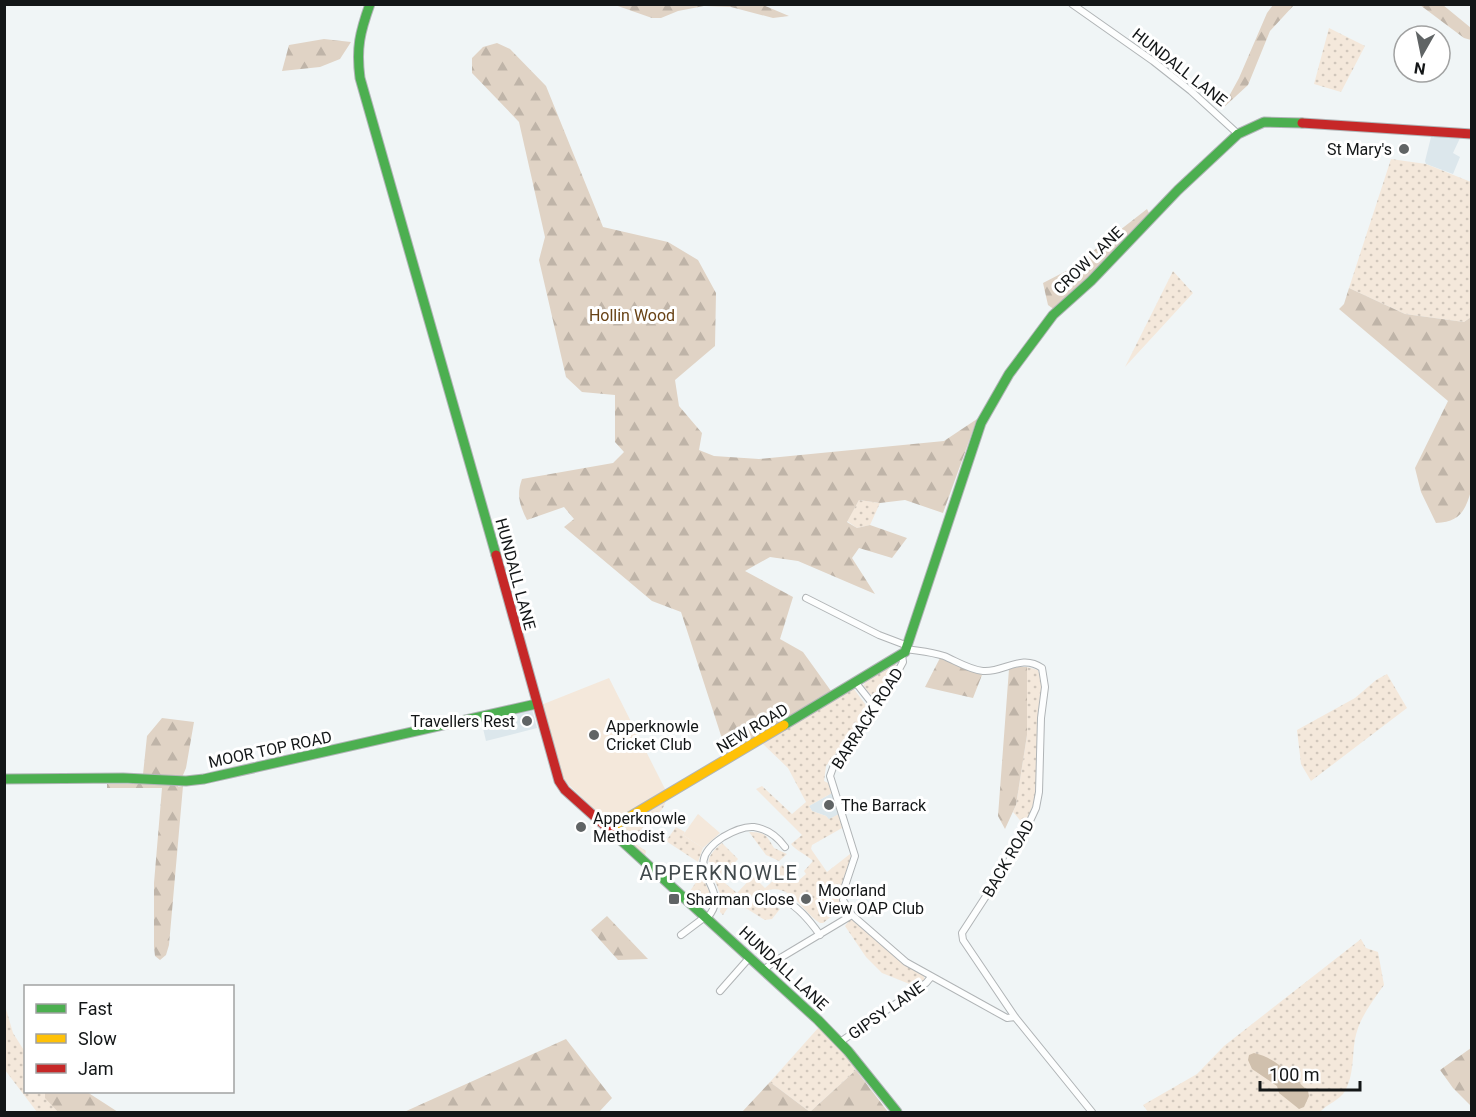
<svg xmlns="http://www.w3.org/2000/svg" width="1476" height="1117" font-family="Roboto,sans-serif">
<style>
.built{fill:#dce7ec}
.grass{fill:url(#grass-dots)}
.forest{fill:url(#forest-firs)}
.park{fill:#f4e8db}
.water{fill:#d0c0ad}
.lines{fill:none;stroke-linecap:round;stroke-linejoin:round}
.street-casing{stroke:#b0b4b6;stroke-width:8}
.fast-casing{stroke:#b0b4b6;stroke-width:11}
.slow-casing{stroke:#b0b4b6;stroke-width:11}
.jam-casing{stroke:#b0b4b6;stroke-width:11}
.street{stroke:#fdfefe;stroke-width:6}
.fast{stroke:#4caf50;stroke-width:9}
.slow{stroke:#ffc107;stroke-width:9}
.jam{stroke:#c62828;stroke-width:9}
.poi-dot{fill:#606465;stroke:#fff;stroke-width:2}
.labels{text-anchor:middle;stroke-width:6;stroke-linejoin:round;paint-order:stroke}
.street-label{font-size:16px;fill:#131617;stroke:#fff}
.poi-label{font-size:16px;fill:#131617;stroke:#fff;text-anchor:start}
.park-label{font-size:16px;fill:#684215;stroke:#fff}
.quarter-label{font-size:20px;letter-spacing:1.5px;fill:#41494c;stroke:#fff}
</style>
<defs>
<pattern id="grass-dots" width="8" height="8" patternUnits="userSpaceOnUse" patternTransform="scale(1.5)"><rect width="8" height="8" fill="#f4e8db"/><path d="M2 2h.1M6 6h.1" fill="none" stroke="#d0c6bb" stroke-width="1.8" stroke-linecap="round"/></pattern>
<pattern id="forest-firs" width="22" height="20" patternUnits="userSpaceOnUse" patternTransform="scale(1.5)"><rect width="22" height="20" fill="#e0d3c5"/><path d="M5 1l3.5 6h-7zM16 11l3.5 6h-7z" fill="#bfb4a8"/></pattern>
</defs>
<rect width="100%" height="100%" fill="#f0f5f6"/>
<path class="built" d="M 1443,136 L 1460,138 L 1453,153 L 1460,157 L 1453,174 L 1426,164 L 1425,161 L 1431,137 Z
M 532,709 L 537,728 L 486,741 L 481,720 Z
M 832,793 L 839,814 L 829,820 L 826,816 L 812,811 L 809,806 Z"/>
<path class="grass" d="M 1329,28 L 1365,46 L 1341,92 L 1314,84 Z
M 1391,159 L 1426,164 L 1471,182 L 1471,317 L 1464,322 L 1405,314 L 1349,288 Z
M 1173,271 L 1193,293 L 1125,367 Z
M 859,500 L 880,503 L 870,525 L 857,528 L 847,521 Z
M 894,664 L 896,664 L 895,671 L 875,699 L 863,686 L 866,681 Z
M 1027,667 L 1038,670 L 1042,683 L 1035,799 L 1025,826 L 1013,812 L 1016,805 L 1027,735 Z
M 1387,674 L 1407,708 L 1311,781 L 1301,764 L 1297,730 L 1355,698 L 1376,680 Z
M 854,689 L 868,708 L 866,714 L 826,766 L 824,781 L 828,783 L 832,793 L 809,806 L 812,811 L 826,816 L 829,819 L 839,814 L 842,828 L 812,845 L 811,849 L 827,872 L 850,854 C 855,866 841,880 839,893 C 838,898 840,903 842,908 L 823,923 L 820,923 C 802,912 792,884 768,890 L 766,893 L 772,905 L 780,909 L 772,919 L 765,920 L 733,900 L 723,915 L 720,912 C 721,904 721,896 718,888 C 710,867 700,861 722,843 L 738,859 L 720,879 L 737,893 L 753,876 L 765,888 L 774,880 L 771,877 L 782,865 L 798,881 L 806,874 L 804,871 L 813,861 C 807,855 795,850 791,844 L 802,835 L 756,789 L 762,786 L 792,814 L 806,802 L 788,768 L 763,744 L 849,690 Z
M 666,801 C 661,818 639,825 633,842 L 646,851 L 645,856 L 623,835 L 623,827 Z
M 676,827 L 685,832 L 683,835 L 703,848 L 698,862 L 666,841 Z
M 749,832 C 766,832 766,835 774,848 L 787,854 L 779,861 L 766,855 Z
M 701,875 L 712,897 L 711,904 L 708,907 L 705,907 L 692,897 L 693,894 L 690,891 Z
M 850,919 L 854,919 L 923,975 L 925,979 L 917,987 L 882,973 L 866,957 L 845,926 Z
M 1361,939 L 1366,948 L 1378,952 L 1384,985 C 1372,1002 1359,1018 1355,1039 C 1352,1056 1354,1075 1345,1091 C 1340,1100 1327,1104 1320,1112 L 1148,1112 L 1143,1105 L 1197,1074 L 1224,1046 Z
M 4,1002 L 13,1033 L 25,1052 L 26,1092 L 45,1092 L 46,1098 L 58,1112 L 37,1112 L 5,1070 Z
M 819,1027 L 842,1051 L 856,1070 L 810,1112 L 770,1082 Z"/>
<path class="forest" d="M 615,5 L 763,5 L 789,16 L 773,18 L 731,7 L 704,6 L 678,11 L 661,18 L 652,18 Z
M 1273,5 L 1294,5 L 1270,31 L 1248,85 L 1222,109 L 1239,78 L 1267,13 Z
M 1420,5 L 1443,5 L 1471,28 L 1471,40 L 1464,38 Z
M 324,39 L 351,42 L 340,59 L 320,67 L 282,71 L 289,45 Z
M 497,43 L 510,49 L 546,86 L 603,227 L 668,242 L 698,260 L 716,293 L 715,346 L 675,380 L 679,406 L 702,433 L 699,450 L 714,456 L 759,459 L 944,441 L 977,419 L 943,513 L 905,500 L 880,503 L 859,500 L 847,522 L 857,528 L 870,525 L 907,538 L 892,558 L 859,548 L 852,558 L 875,594 L 798,561 L 770,557 L 745,571 L 793,597 L 780,639 L 803,652 L 831,691 L 727,754 L 681,612 L 652,601 L 564,527 L 574,519 L 564,507 L 527,520 C 520,506 516,495 522,479 L 613,463 L 624,452 L 615,442 L 615,395 L 582,392 L 566,377 L 539,260 L 545,237 L 519,122 L 472,73 L 472,58 L 483,47 Z
M 1147,209 L 1150,215 L 1115,255 L 1055,310 L 1048,305 L 1043,283 L 1070,269 Z
M 1349,288 L 1405,314 L 1464,322 L 1471,317 L 1471,491 C 1465,512 1459,522 1436,523 L 1421,492 L 1415,468 L 1448,401 L 1339,309 L 1344,304 Z
M 940,658 L 982,675 L 973,698 L 925,687 Z
M 1018,667 L 1027,667 L 1027,735 L 1016,805 L 1005,829 L 998,816 L 1009,669 Z
M 162,718 L 194,722 L 186,768 L 178,787 L 183,786 L 169,945 L 166,955 L 160,960 L 155,956 L 154,947 L 154,883 L 162,788 L 107,788 L 107,784 L 142,784 L 147,736 Z
M 607,916 L 648,959 L 618,960 L 591,930 Z
M 566,1039 L 612,1098 L 599,1112 L 404,1112 Z
M 1471,1048 L 1471,1106 L 1453,1088 L 1440,1070 Z
M 856,1070 L 888,1112 L 742,1112 L 770,1082 L 810,1112 Z
M 45,1092 L 87,1092 L 118,1112 L 58,1112 L 45,1098 Z"/>
<path class="park" d="M 609,678 L 666,791 L 618,817 L 609,818 L 598,813 L 564,780 L 541,705 Z
M 698,814 L 720,833 L 703,848 L 683,835 Z"/>
<path class="water" d="M 1254,1053 C 1275,1057 1293,1077 1308,1091 L 1309,1096 L 1304,1107 L 1299,1109 L 1279,1093 L 1277,1086 L 1252,1069 L 1248,1060 L 1249,1055 Z"/>
<g class="lines">
<g class="street-casing">
<path id="street" d="M 1072,4 L 1153,61 L 1191,91 L 1238,134
M 806,598 L 879,635 L 908,646
M 907,649 C 919,651 932,652 944,656 C 956,661 970,670 983,671 C 1004,673 1021,653 1042,668 L 1045,687 L 1041,718 L 1039,792 L 1036,808 L 1018,847 L 962,933 L 963,940 L 1015,1017 L 1092,1112
M 902,655 L 903,662 L 897,673 L 864,723 L 835,762 L 830,776 L 855,856 L 845,886 L 843,900 L 852,915 L 906,962 L 1007,1018 L 1015,1017
M 856,683 L 875,707
M 779,898 C 796,903 810,921 820,935
M 707,918 C 736,887 674,869 723,837 C 733,831 743,826 754,827 C 768,829 777,836 785,847
M 681,935 L 705,917
M 765,969 L 772,963 L 852,915
M 720,991 L 750,957
M 840,1042 L 926,983 L 931,977"/>
</g>
<g class="fast-casing">
<path id="fast" d="M 370,4 C 360,32 356,48 360,78 L 496,555
M 784,725 L 905,652 L 981,423 L 1009,374 L 1053,315 L 1091,281 L 1178,190 L 1238,134 L 1264,122 L 1302,123
M 4,779 L 123,778 L 186,781 L 204,779 L 536,704
M 614,834 L 818,1020 L 848,1051 L 897,1112"/>
</g>
<g class="slow-casing">
<path id="slow" d="M 609,829 L 784,725"/>
</g>
<g class="jam-casing">
<path id="jam" d="M 1302,123 L 1472,134
M 496,555 L 559,781 L 565,790 L 614,834"/>
</g>
<use href="#street" class="street"/>
<use href="#fast" class="fast"/>
<use href="#slow" class="slow"/>
<use href="#jam" class="jam"/>
</g>
<g class="poi-dot">
<circle cx="1404" cy="149" r="6"/>
<circle cx="527" cy="721" r="6"/>
<circle cx="594" cy="735" r="6"/>
<circle cx="829" cy="805" r="6"/>
<circle cx="581" cy="827" r="6"/>
<rect x="668" y="893" width="12" height="12" rx="3"/>
<circle cx="806" cy="899" r="6"/>
</g>
<g class="labels">
<g class="street-label">
<text transform="translate(1180 67) rotate(38)" y="6">HUNDALL LANE</text>
<text transform="translate(1088 260) rotate(-44)" y="6">CROW LANE</text>
<text transform="translate(516 574) rotate(75)" y="6">HUNDALL LANE</text>
<text transform="translate(867 718) rotate(-57)" y="6">BARRACK ROAD</text>
<text transform="translate(752 728) rotate(-31)" y="6">NEW ROAD</text>
<text transform="translate(270 749) rotate(-12)" y="6">MOOR TOP ROAD</text>
<text transform="translate(1008 858) rotate(-60)" y="6">BACK ROAD</text>
<text transform="translate(784 968) rotate(43)" y="6">HUNDALL LANE</text>
<text transform="translate(886 1010) rotate(-35)" y="6">GIPSY LANE</text>
</g>
<g class="poi-label">
<text x="1392" y="155" text-anchor="end">St Mary's</text>
<text x="515" y="727" text-anchor="end">Travellers Rest</text>
<text x="606" y="732">Apperknowle<tspan x="606" dy="18">Cricket Club</tspan></text>
<text x="841" y="811">The Barrack</text>
<text x="593" y="824">Apperknowle<tspan x="593" dy="18">Methodist</tspan></text>
<text x="818" y="896">Moorland<tspan x="818" dy="18">View OAP Club</tspan></text>
<text x="686" y="905">Sharman Close</text>
</g>
<g class="park-label">
<text x="632" y="321">Hollin Wood</text>
</g>
<g class="quarter-label">
<text x="719" y="880">APPERKNOWLE</text>
</g>
</g>
<rect width="1476" height="1117" fill="none" stroke="#131617" stroke-width="12"/>
<rect x="24" y="985" width="210" height="108" fill="#ffffff" stroke="#a1a2a2" stroke-width="1.5"/>
<rect x="36" y="1004" width="30" height="9" fill="#4caf50" stroke="#a1a2a2" stroke-width="1.5"/>
<text x="78" y="1015" font-size="18" fill="#131617">Fast</text>
<rect x="36" y="1034" width="30" height="9" fill="#ffc107" stroke="#a1a2a2" stroke-width="1.5"/>
<text x="78" y="1045" font-size="18" fill="#131617">Slow</text>
<rect x="36" y="1064" width="30" height="9" fill="#c62828" stroke="#a1a2a2" stroke-width="1.5"/>
<text x="78" y="1075" font-size="18" fill="#131617">Jam</text>
<g transform="translate(1422 54) rotate(189)"><circle r="28" fill="#ffffff" stroke="#a1a2a2" stroke-width="1.5"/>
<path d="M0-4.5L10 22L0 15L-10 22Z" fill="#606465"/>
<text y="-9" font-size="16" font-weight="bold" text-anchor="middle" fill="#131617">N</text>
</g>
<path d="M1260 1081v9h100v-9" fill="none" stroke="#131617" stroke-width="3"/>
<text x="1269" y="1081" font-size="18" fill="#131617" stroke="#ffffff" stroke-width="4.5" paint-order="stroke">100 m</text>
</svg>
